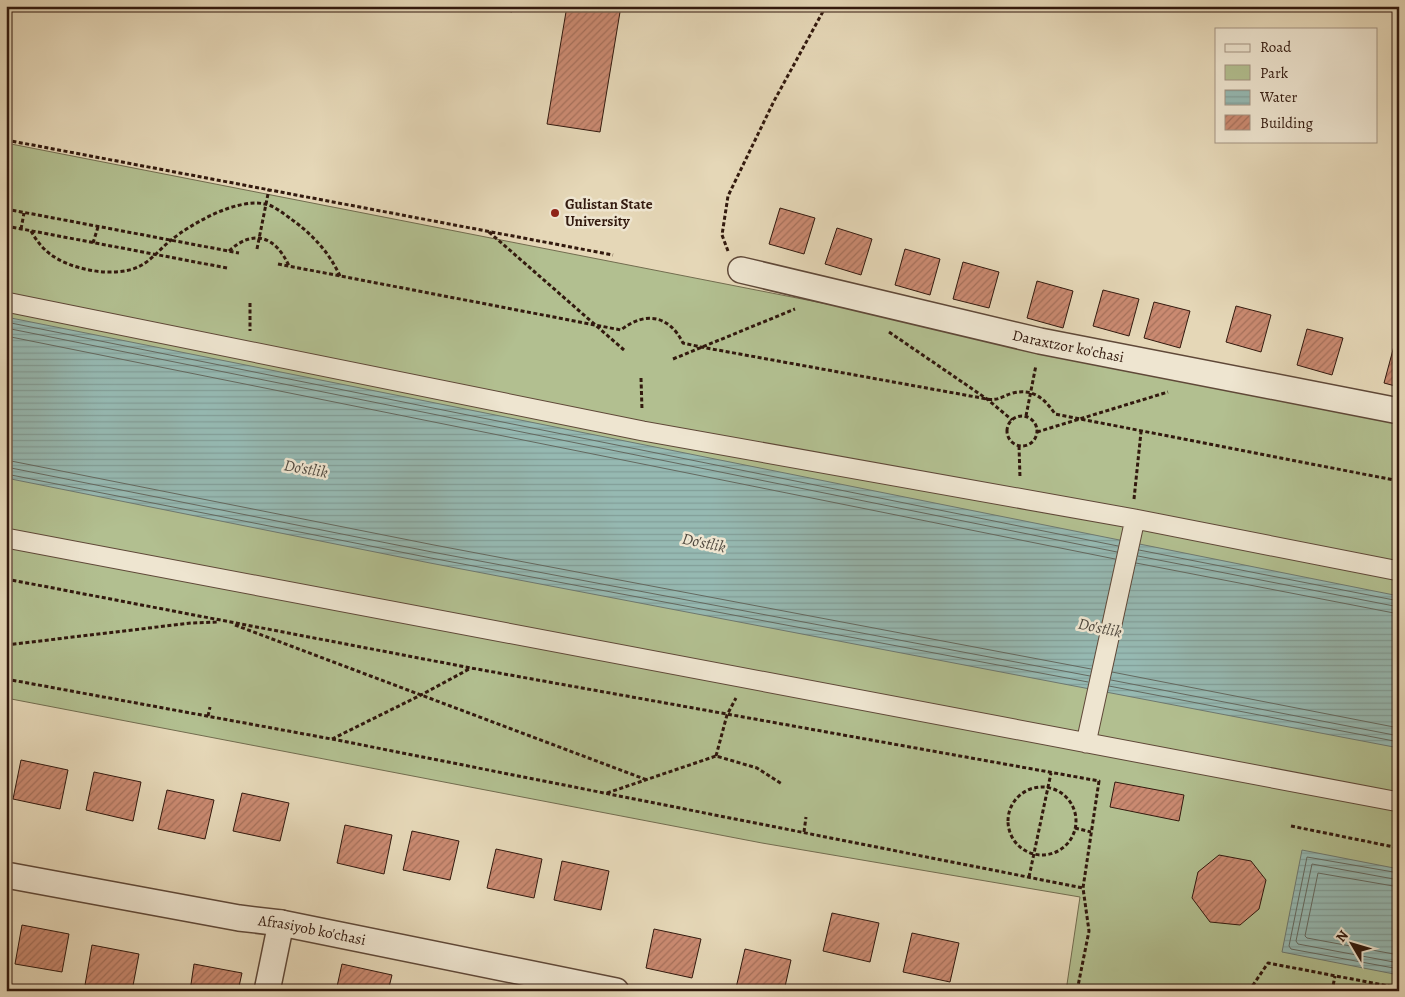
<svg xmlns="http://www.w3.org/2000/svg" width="1405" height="997" font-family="Alegreya,serif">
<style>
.green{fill:#b2bf90;stroke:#726c4f}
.water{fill:url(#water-rules);stroke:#6e7970}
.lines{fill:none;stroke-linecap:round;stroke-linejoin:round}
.shore{stroke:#646960;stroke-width:1}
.building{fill:url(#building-hatch);stroke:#32190e}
.pedestrian-casing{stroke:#5f4838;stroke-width:21}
.minor-casing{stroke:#5f4838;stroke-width:28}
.path{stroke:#32190e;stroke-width:3;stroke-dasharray:4 2.5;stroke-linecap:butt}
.pedestrian{stroke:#eee5d0;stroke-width:19}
.minor{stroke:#eee5d0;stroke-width:25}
.poi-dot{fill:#8f2418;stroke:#eee5d0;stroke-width:2}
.labels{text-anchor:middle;stroke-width:5;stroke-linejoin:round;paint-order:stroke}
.poi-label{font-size:15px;font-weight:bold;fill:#32190e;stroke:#eee5d0;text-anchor:start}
.street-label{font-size:15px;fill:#32190e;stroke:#eee5d0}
.water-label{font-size:16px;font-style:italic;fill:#50493f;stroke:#eee5d0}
</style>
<defs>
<pattern id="water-rules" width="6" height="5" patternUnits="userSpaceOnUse" patternTransform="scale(1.25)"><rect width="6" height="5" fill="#96b9b2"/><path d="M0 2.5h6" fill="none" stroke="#829e98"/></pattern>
<pattern id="building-hatch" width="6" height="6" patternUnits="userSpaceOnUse" patternTransform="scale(1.25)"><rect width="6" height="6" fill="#ca8a71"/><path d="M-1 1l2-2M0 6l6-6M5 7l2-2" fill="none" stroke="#a5705b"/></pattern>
</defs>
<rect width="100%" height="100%" fill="#e5d7b7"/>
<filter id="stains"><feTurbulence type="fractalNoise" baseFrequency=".004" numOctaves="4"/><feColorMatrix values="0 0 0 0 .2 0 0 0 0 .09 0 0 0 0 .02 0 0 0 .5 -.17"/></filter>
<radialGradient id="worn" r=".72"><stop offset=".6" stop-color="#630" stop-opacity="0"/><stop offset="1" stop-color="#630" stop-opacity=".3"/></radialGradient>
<path class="green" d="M 6,143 L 1399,416 L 1399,991 L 1066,991 L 1080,897 L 762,843 L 6,698 Z"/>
<path class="water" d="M 6,317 L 1399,596 L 1399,748 L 430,563 L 6,478 Z
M 1302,850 L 1399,869 L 1399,975 L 1282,952 Z"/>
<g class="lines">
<path class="shore" d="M 6,322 L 1118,546
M 6,328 L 1117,552
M 6,336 L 1115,559
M 6,460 L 434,545 L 1091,669
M 6,467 L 432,552 L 1090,676
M 6,474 L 431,558 L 1088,682
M 1139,550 L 1399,601
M 1138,556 L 1399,607
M 1136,563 L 1399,614
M 1112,672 L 1399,728
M 1111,680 L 1399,736
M 1109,686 L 1399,742
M 1399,873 L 1307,857 L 1289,946 L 1291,949 L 1399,969
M 1399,880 L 1312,864 L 1296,941 L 1298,944 L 1399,963
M 1399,887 L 1318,873 L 1305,936 L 1307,938 L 1399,955"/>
</g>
<path class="building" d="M 479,6 L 513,6 L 512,12 Z
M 567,6 L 621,6 L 600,132 L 547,124 Z
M 780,208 L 815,218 L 804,254 L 769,244 Z
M 837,228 L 872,239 L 861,275 L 825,264 Z
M 905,249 L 940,259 L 930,295 L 895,285 Z
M 963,262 L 999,272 L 989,308 L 953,299 Z
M 1037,281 L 1073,291 L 1063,328 L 1027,318 Z
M 1103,290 L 1139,299 L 1129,336 L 1093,326 Z
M 1154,302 L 1190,311 L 1180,348 L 1144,338 Z
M 1236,306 L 1271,315 L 1261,352 L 1226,342 Z
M 1307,329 L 1343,338 L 1332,375 L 1297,365 Z
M 1394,346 L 1399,348 L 1399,387 L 1384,383 Z
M 21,760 L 68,770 L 60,809 L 13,799 Z
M 94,772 L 141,782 L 133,821 L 86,810 Z
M 1115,782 L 1184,795 L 1179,821 L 1110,807 Z
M 167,790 L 214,800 L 205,839 L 158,829 Z
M 242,793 L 289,803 L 280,841 L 233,831 Z
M 345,825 L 392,835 L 384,874 L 337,863 Z
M 412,831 L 459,841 L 450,880 L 403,870 Z
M 496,849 L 542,859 L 534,898 L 487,888 Z
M 1219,855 L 1251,861 L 1266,880 L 1259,909 L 1240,925 L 1210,922 L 1192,898 L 1198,872 Z
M 562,861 L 609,871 L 601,910 L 554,900 Z
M 832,913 L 879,923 L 870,962 L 823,951 Z
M 22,925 L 69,934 L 62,972 L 15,964 Z
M 654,929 L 701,939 L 692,978 L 646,968 Z
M 912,933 L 959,943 L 950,982 L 903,972 Z
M 92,945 L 139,954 L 132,991 L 85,985 Z
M 745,949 L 791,960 L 784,991 L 749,991 L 736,988 Z
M 194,964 L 242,973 L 238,991 L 190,991 Z
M 342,964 L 392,975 L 388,991 L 336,991 Z"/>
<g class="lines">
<g class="pedestrian-casing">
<path id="pedestrian" d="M 6,302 L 643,431 L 1135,519 L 1399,571
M 6,538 L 1399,802
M 1086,743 L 1135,519"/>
</g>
<g class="minor-casing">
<g id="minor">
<path id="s1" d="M 741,270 L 1040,341 L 1399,411"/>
<path id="s2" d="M 6,875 L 239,918 L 281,923 L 616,991"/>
<path d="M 267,991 L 281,923"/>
</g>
</g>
<path class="path" d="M 6,140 L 613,255
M 6,209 L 239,253
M 6,226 L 227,268
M 21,229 L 24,213
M 31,231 C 36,240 42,248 50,254 C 71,270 114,278 138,267 C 151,261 160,249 171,240 C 193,223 236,198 265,204 C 273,205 284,214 291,219 C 312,234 329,252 340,276
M 489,232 L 624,350
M 93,243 L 98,227
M 257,249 L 269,189
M 229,251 C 254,228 276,237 289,266
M 728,251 L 722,235 L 728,196 L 774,101 L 826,6
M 278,264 L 621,330 C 645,311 669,315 683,343 L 701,347 L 987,399 C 999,401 1002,396 1013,393 C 1033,388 1045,399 1055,414 L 1399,481
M 250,303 L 250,331
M 889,332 L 987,399 L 1012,420
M 673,359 L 795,309
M 641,378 L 642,410
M 1026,416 L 1036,365
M1007 431a15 15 0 1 1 30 0a15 15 0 1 1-30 0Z
M 1037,432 L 1168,392
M 1019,446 L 1020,478
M 1134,499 L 1141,432
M 6,579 L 471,668 L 1099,781 L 1083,888 L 1089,931 L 1077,991
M 235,625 L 647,780
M 6,645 L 191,623 L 219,622
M 6,679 L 337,740 L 1083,888
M 208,716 L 210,707
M 332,739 L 421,695 L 471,668
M 716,756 L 727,715 L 736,698
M1008 821a34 34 0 1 1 68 0a34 34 0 1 1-68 0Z
M 607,793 L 716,756 L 757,768 L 782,784
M 1291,826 L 1399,848
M 1075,828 L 1091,832
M 804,832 L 806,817
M 1029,877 L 1051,773
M 1249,991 L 1268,963 L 1399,988
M 1332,991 L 1335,976"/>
<use href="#pedestrian" class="pedestrian"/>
<use href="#minor" class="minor"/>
</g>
<circle class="poi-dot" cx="555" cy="213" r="5"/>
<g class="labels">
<g class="poi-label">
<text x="565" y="209">Gulistan State<tspan x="565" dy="17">University</tspan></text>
</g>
<g class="street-label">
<text dy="5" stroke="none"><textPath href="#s1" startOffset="336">Daraxtzor ko'chasi</textPath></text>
<text dy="5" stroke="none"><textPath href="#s2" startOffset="311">Afrasiyob ko'chasi</textPath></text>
</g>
<g class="water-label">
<text transform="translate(306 468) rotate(10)" y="6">Do'stlik</text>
<text transform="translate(704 542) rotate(12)" y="6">Do'stlik</text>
<text transform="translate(1100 627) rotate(12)" y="6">Do'stlik</text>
</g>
</g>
<rect width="1405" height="997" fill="none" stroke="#e5d7b7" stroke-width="25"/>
<rect x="8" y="8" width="1390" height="982" fill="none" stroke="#32190e" stroke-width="2.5"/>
<rect x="12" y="12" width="1380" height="972" fill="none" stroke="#32190e"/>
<rect x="1215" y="28" width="162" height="115" fill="#eee5d0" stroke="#a39382"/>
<rect x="1225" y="44" width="25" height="8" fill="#eee5d0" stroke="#a39382"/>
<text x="1260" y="52" font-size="15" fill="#32190e">Road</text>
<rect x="1225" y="65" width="25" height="15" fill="#b2bf90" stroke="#a39382"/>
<text x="1260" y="78" font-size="15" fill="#32190e">Park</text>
<rect x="1225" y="90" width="25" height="15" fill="url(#water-rules)" stroke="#a39382"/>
<text x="1260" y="102" font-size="15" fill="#32190e">Water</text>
<rect x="1225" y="115" width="25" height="15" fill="url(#building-hatch)" stroke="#a39382"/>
<text x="1260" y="128" font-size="15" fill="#32190e">Building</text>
<g transform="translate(1352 944) rotate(308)" stroke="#eee5d0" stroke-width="4" paint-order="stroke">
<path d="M0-4L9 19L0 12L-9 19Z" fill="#32190e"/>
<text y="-8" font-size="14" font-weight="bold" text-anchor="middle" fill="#32190e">N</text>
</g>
<rect width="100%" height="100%" filter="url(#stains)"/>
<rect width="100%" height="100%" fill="url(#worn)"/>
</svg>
